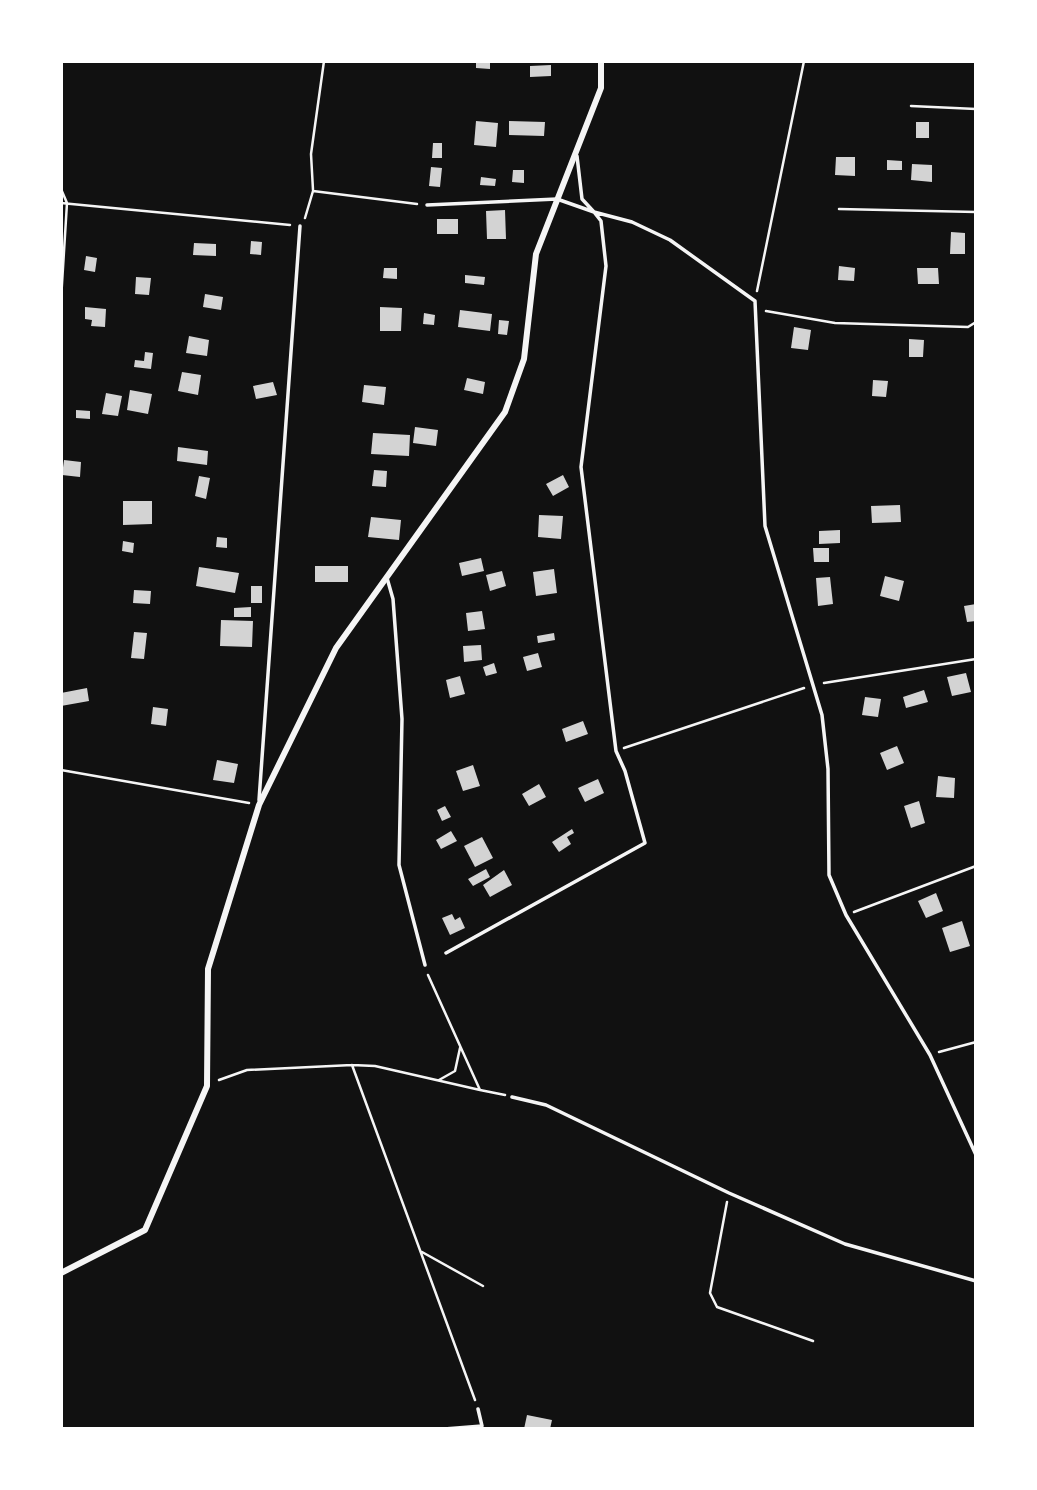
<svg xmlns="http://www.w3.org/2000/svg" width="1037" height="1490" font-family="Inter,sans-serif">
<style>
.building{fill:#d3d3d3}
.lines{fill:none;stroke-linecap:round;stroke-linejoin:round}
.path{stroke:#f5f5f5;stroke-width:2.5}
.service{stroke:#f5f5f5;stroke-width:3.5}
.minor{stroke:#f5f5f5;stroke-width:6}
</style>
<rect width="100%" height="100%" fill="#111"/>
<path class="building" d="M 476,61 L 490,61 L 490,69 L 476,68 Z
M 551,65 L 551,76 L 530,77 L 530,66 Z
M 476,121 L 498,123 L 496,147 L 474,145 Z
M 509,121 L 545,122 L 544,136 L 509,135 Z
M 916,122 L 929,122 L 929,138 L 916,138 Z
M 433,143 L 442,143 L 442,158 L 432,158 Z
M 836,157 L 855,157 L 855,176 L 835,175 Z
M 887,160 L 902,161 L 902,170 L 887,170 Z
M 912,164 L 932,165 L 932,182 L 911,180 Z
M 431,167 L 442,168 L 440,187 L 429,186 Z
M 513,170 L 524,170 L 524,183 L 512,182 Z
M 481,177 L 496,179 L 495,186 L 480,185 Z
M 505,210 L 506,239 L 487,239 L 486,211 Z
M 437,219 L 458,219 L 458,234 L 437,234 Z
M 951,232 L 965,233 L 965,254 L 950,254 Z
M 251,241 L 262,242 L 261,255 L 250,254 Z
M 194,243 L 216,244 L 216,256 L 193,255 Z
M 86,256 L 97,258 L 95,272 L 84,270 Z
M 839,266 L 855,268 L 854,281 L 838,280 Z
M 384,268 L 397,268 L 397,279 L 383,278 Z
M 917,268 L 938,268 L 939,284 L 918,284 Z
M 465,275 L 485,277 L 484,285 L 465,283 Z
M 136,277 L 151,278 L 149,295 L 135,294 Z
M 205,294 L 223,297 L 221,310 L 203,307 Z
M 85,307 L 106,309 L 105,327 L 91,326 L 92,320 L 85,319 Z
M 380,307 L 402,308 L 401,331 L 380,331 Z
M 460,310 L 492,314 L 490,331 L 458,327 Z
M 424,313 L 435,315 L 434,325 L 423,324 Z
M 499,320 L 509,321 L 507,335 L 498,334 Z
M 794,327 L 811,330 L 808,350 L 791,348 Z
M 189,336 L 209,340 L 207,356 L 186,353 Z
M 909,339 L 924,340 L 923,357 L 909,357 Z
M 145,352 L 153,353 L 151,369 L 134,367 L 135,360 L 144,361 Z
M 182,372 L 201,375 L 198,395 L 178,391 Z
M 467,378 L 485,382 L 483,394 L 464,390 Z
M 873,380 L 888,381 L 886,397 L 872,396 Z
M 273,382 L 277,395 L 256,399 L 253,386 Z
M 364,385 L 386,387 L 384,405 L 362,402 Z
M 130,390 L 152,394 L 148,414 L 127,410 Z
M 106,393 L 122,396 L 118,416 L 102,414 Z
M 76,410 L 90,411 L 90,419 L 76,418 Z
M 415,427 L 438,430 L 436,446 L 413,443 Z
M 373,433 L 410,435 L 409,456 L 371,454 Z
M 178,447 L 208,451 L 207,465 L 177,461 Z
M 64,460 L 81,462 L 80,477 L 62,475 Z
M 374,470 L 387,471 L 386,487 L 372,486 Z
M 563,475 L 569,487 L 553,496 L 546,484 Z
M 199,476 L 210,478 L 206,499 L 195,496 Z
M 123,501 L 152,501 L 152,524 L 123,525 Z
M 900,505 L 901,522 L 872,523 L 871,506 Z
M 539,515 L 563,516 L 561,539 L 538,537 Z
M 371,517 L 401,520 L 399,540 L 368,537 Z
M 840,530 L 840,543 L 819,544 L 819,531 Z
M 217,537 L 227,538 L 227,548 L 216,547 Z
M 123,541 L 134,543 L 133,553 L 122,551 Z
M 813,548 L 829,548 L 829,562 L 814,562 Z
M 481,558 L 484,571 L 462,576 L 459,563 Z
M 315,566 L 348,566 L 348,582 L 315,582 Z
M 199,567 L 239,573 L 235,593 L 196,586 Z
M 554,569 L 557,593 L 536,596 L 533,572 Z
M 502,571 L 506,586 L 490,591 L 486,575 Z
M 885,576 L 904,581 L 899,601 L 880,596 Z
M 830,577 L 833,604 L 818,606 L 816,578 Z
M 251,586 L 262,586 L 262,603 L 251,603 Z
M 134,590 L 151,591 L 150,604 L 133,603 Z
M 976,604 L 976,621 L 967,622 L 964,606 Z
M 251,607 L 251,617 L 234,617 L 234,608 Z
M 482,611 L 485,629 L 468,631 L 466,613 Z
M 221,620 L 253,621 L 252,647 L 220,646 Z
M 134,632 L 147,633 L 144,659 L 131,658 Z
M 554,633 L 555,640 L 538,643 L 537,636 Z
M 481,645 L 482,660 L 464,662 L 463,646 Z
M 538,653 L 542,667 L 527,671 L 523,657 Z
M 494,663 L 497,673 L 486,676 L 483,667 Z
M 966,673 L 971,692 L 952,696 L 947,677 Z
M 460,676 L 465,694 L 450,698 L 446,680 Z
M 87,688 L 89,701 L 61,706 L 61,693 Z
M 924,690 L 928,702 L 906,708 L 903,697 Z
M 865,697 L 881,699 L 878,717 L 862,715 Z
M 153,707 L 168,709 L 166,726 L 151,724 Z
M 583,721 L 588,734 L 566,742 L 562,729 Z
M 897,746 L 904,763 L 887,770 L 880,753 Z
M 217,760 L 238,764 L 234,783 L 213,780 Z
M 473,765 L 480,786 L 463,791 L 456,771 Z
M 938,776 L 955,778 L 954,798 L 936,797 Z
M 598,779 L 604,793 L 585,802 L 578,788 Z
M 539,784 L 546,797 L 529,806 L 522,794 Z
M 919,801 L 925,823 L 911,828 L 904,806 Z
M 445,806 L 451,817 L 442,821 L 437,810 Z
M 572,829 L 574,833 L 567,837 L 571,844 L 559,852 L 552,842 Z
M 451,831 L 457,841 L 441,849 L 436,840 Z
M 482,837 L 493,858 L 475,867 L 464,846 Z
M 486,869 L 490,877 L 473,886 L 468,879 Z
M 504,870 L 512,885 L 490,897 L 483,885 Z
M 936,893 L 943,911 L 926,918 L 918,901 Z
M 452,914 L 455,920 L 460,917 L 465,928 L 450,935 L 442,918 Z
M 962,921 L 970,946 L 950,952 L 942,928 Z
M 527,1415 L 552,1420 L 550,1429 L 524,1429 Z"/>
<g class="lines">
<path class="path" d="M 911,106 L 976,109
M 61,189 L 67,203 L 61,300
M 313,190 L 311,154 L 324,61
M 61,203 L 290,225
M 839,209 L 976,212
M 305,218 L 313,191 L 417,204
M 757,291 L 804,61
M 766,311 L 835,323 L 968,327 L 976,322
M 824,683 L 976,659
M 624,748 L 804,688
M 61,770 L 249,803
M 854,912 L 976,866
M 428,975 L 480,1090 L 505,1095
M 939,1052 L 976,1042
M 352,1065 L 475,1400
M 219,1080 L 247,1070 L 352,1065 L 375,1066 L 480,1090
M 439,1080 L 455,1071 L 460,1048
M 727,1202 L 710,1293 L 717,1307 L 813,1341
M 422,1252 L 483,1286"/>
<path class="service" d="M 577,156 L 582,199 L 594,212 L 632,222 L 670,240 L 755,301 L 765,526 L 822,715 L 828,769 L 829,875 L 846,915 L 930,1055 L 976,1155
M 427,205 L 557,199 L 594,212 L 601,221 L 606,266 L 581,467 L 616,751 L 625,771 L 645,843 L 446,953
M 387,578 L 393,599 L 402,719 L 399,865 L 425,965
M 259,800 L 300,226
M 512,1097 L 546,1105 L 729,1193 L 845,1244 L 976,1281
M 444,1429 L 482,1426 L 478,1409"/>
<path class="minor" d="M 61,1273 L 145,1230 L 207,1086 L 208,969 L 259,805 L 336,648 L 505,412 L 524,359 L 536,254 L 601,88 L 601,61"/>
</g>
<rect width="1037" height="1490" fill="none" stroke="#ffffff" stroke-width="126"/>
</svg>
